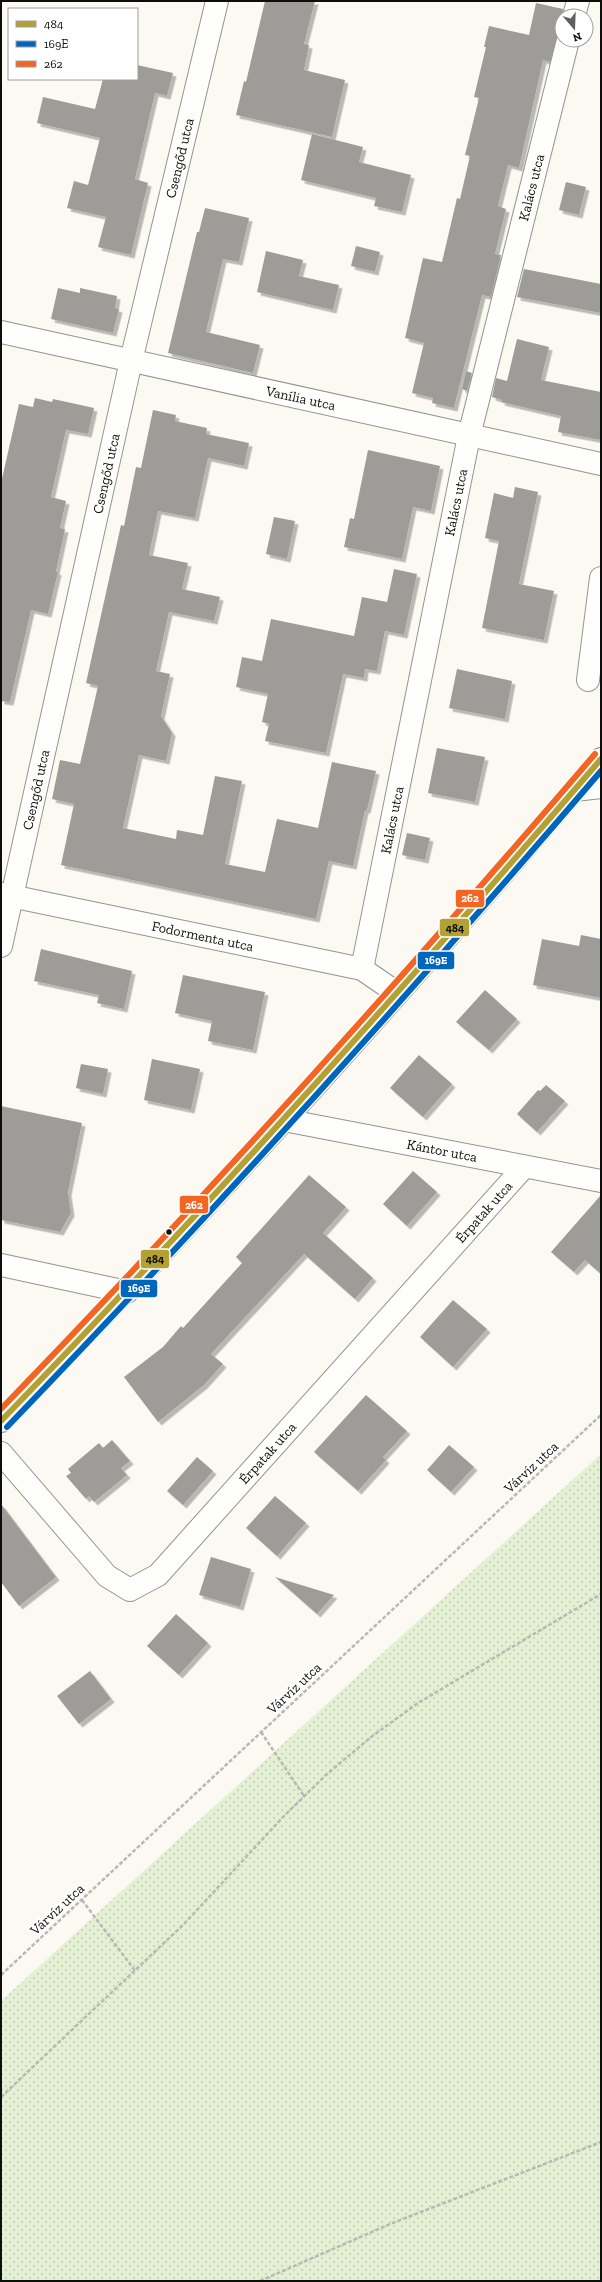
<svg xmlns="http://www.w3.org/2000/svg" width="602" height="2282" font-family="'Zilla Slab',serif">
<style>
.park{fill:url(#park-dots)}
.building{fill:#9e9c98;filter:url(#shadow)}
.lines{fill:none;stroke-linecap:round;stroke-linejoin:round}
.street-casing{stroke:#949390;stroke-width:24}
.secondary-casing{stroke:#8b8a87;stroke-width:24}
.path{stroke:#b8b8b6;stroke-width:2.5;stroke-dasharray:4 2;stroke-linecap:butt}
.street{stroke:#fefefd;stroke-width:22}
.secondary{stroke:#f4f4ea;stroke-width:22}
.bus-1-casing{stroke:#fff;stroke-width:9}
.bus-2-casing{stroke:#fff;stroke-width:9}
.bus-3-casing{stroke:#fff;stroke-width:9}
.bus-1{stroke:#b4a133;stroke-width:6}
.bus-2{stroke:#0065bd;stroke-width:6}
.bus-3{stroke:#f26522;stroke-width:6}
.bus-dot{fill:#0d0d0d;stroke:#fff;stroke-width:1.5}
.labels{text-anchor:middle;stroke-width:4;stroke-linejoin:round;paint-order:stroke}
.street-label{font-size:14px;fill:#0d0d0d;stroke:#fff}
.line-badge{stroke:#fff;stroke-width:1.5}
.badge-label{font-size:11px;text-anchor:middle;font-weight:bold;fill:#fff}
.pale-badge-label{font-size:11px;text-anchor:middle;font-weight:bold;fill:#111}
</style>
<defs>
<pattern id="park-dots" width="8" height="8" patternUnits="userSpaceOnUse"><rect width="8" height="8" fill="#e3f0d3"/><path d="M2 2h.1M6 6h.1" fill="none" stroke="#c2cdb4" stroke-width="1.8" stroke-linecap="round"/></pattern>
<filter id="shadow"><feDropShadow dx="3.5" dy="3.5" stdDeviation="0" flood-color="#0004"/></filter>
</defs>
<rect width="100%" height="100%" fill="#fbf9f2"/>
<path class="park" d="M 601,1454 L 601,2281 L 1,2281 L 1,2001 Z"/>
<path class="building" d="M 265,1 L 315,1 L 304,44 L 309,45 L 304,70 L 345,80 L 332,137 L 236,115 L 244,81 L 246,82 Z
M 536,3 L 563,9 L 562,18 L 550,62 L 543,60 L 519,168 L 508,165 L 498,206 L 506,209 L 495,254 L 501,255 L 491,297 L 482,295 L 454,408 L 432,403 L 433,398 L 412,393 L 424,343 L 405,338 L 423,258 L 442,262 L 457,198 L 460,199 L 470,156 L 465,155 L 479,98 L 474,97 L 486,47 L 484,47 L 489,26 L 529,35 Z
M 137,65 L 173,73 L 167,96 L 155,93 L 135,179 L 148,183 L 131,255 L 98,247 L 106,217 L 67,208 L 74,181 L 88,185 L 100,138 L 37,123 L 43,97 L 95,109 L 103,79 L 137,79 Z
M 312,134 L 363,147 L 359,162 L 411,175 L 402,212 L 374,206 L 376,198 L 301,180 Z
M 566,182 L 586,187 L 579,215 L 559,210 Z
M 205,208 L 249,218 L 239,262 L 223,259 L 206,332 L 260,345 L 253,373 L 168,353 L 197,232 L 199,232 Z
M 356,246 L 380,252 L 375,272 L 351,266 Z
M 266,251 L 303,260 L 299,276 L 339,285 L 333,310 L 257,292 Z
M 524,269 L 601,284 L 601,313 L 517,297 Z
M 58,288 L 80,293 L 80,288 L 117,296 L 115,308 L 119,309 L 113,333 L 51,319 Z
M 517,339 L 549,347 L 541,380 L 601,392 L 601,440 L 558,432 L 561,416 L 501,402 L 502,400 L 492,397 L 496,378 L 507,381 Z
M 466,371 L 472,373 L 467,391 L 462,389 Z
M 35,398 L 52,402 L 53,399 L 94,408 L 88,434 L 66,430 L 51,497 L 66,501 L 60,528 L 65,529 L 56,571 L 58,572 L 48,614 L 31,610 L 10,702 L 1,701 L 1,483 L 19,404 L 33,407 Z
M 153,410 L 176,415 L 175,421 L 207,428 L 206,434 L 249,443 L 244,466 L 208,458 L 195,518 L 158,511 L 149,555 L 188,563 L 182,589 L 220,597 L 214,621 L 169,612 L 156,671 L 170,674 L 161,716 L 172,733 L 166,761 L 139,755 L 123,828 L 176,839 L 177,830 L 203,835 L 215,776 L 242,781 L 225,864 L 265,872 L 277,819 L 318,828 L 332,762 L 376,771 L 367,810 L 365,810 L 353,866 L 329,861 L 316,919 L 61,865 L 74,804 L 52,799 L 60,760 L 80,764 L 98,686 L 86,683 L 121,525 L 124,526 L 136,467 L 141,468 Z
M 368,450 L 440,466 L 431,511 L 413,507 L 402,559 L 344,547 L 350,518 L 354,519 Z
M 515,487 L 538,492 L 519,584 L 554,591 L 544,640 L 482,628 L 499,541 L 485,538 L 494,493 L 513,498 Z
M 274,517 L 295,521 L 287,559 L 266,554 Z
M 394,569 L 417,574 L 404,635 L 385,631 L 377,671 L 365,669 L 364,678 L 343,674 L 326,753 L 265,741 L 269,724 L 262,722 L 268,694 L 236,687 L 242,657 L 262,661 L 271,619 L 354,636 L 362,597 L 387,602 Z
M 457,669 L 512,681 L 505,719 L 449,708 Z
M 437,748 L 485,757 L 475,802 L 428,793 Z
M 407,833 L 430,838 L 425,860 L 402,855 Z
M 581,935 L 601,939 L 601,998 L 533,985 L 542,939 L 579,946 Z
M 41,949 L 132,971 L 124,1009 L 97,1003 L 99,995 L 34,981 Z
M 183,975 L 265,992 L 253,1050 L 208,1041 L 212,1021 L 175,1013 Z
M 485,990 L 517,1019 L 489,1050 L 456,1022 Z
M 419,1055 L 452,1084 L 423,1117 L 390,1088 Z
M 152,1059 L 200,1069 L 191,1110 L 144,1100 Z
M 81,1064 L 108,1069 L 103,1094 L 76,1088 Z
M 546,1085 L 565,1101 L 537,1132 L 517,1114 L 538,1090 L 540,1091 Z
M 1,1106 L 82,1123 L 68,1192 L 71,1213 L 60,1232 L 1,1220 Z
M 413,1171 L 437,1192 L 407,1226 L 383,1204 Z
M 309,1175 L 346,1207 L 323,1233 L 373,1278 L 355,1299 L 304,1254 L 211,1354 L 223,1364 L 204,1385 L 158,1422 L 124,1377 L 163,1347 L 181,1326 L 183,1328 L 242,1263 L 236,1257 Z
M 601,1195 L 601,1274 L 585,1260 L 574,1272 L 551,1252 Z
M 453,1300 L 487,1329 L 453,1367 L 420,1337 Z
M 366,1395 L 407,1431 L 383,1457 L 386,1460 L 358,1491 L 314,1452 Z
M 112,1440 L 130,1461 L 121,1468 L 127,1475 L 94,1502 L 89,1496 L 86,1499 L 66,1476 L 71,1473 L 68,1469 L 99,1443 L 103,1448 Z
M 449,1445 L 474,1467 L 451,1492 L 427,1470 Z
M 197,1457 L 213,1471 L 183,1505 L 167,1491 Z
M 275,1496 L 306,1523 L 277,1556 L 246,1528 Z
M 1,1504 L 56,1577 L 19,1606 L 1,1582 Z
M 211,1557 L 251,1569 L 240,1607 L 199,1595 Z
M 275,1577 L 334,1595 L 317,1614 Z
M 176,1614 L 208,1643 L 179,1675 L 147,1646 Z
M 90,1671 L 111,1699 L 79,1724 L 57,1696 Z"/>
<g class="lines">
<g class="street-casing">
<g id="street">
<path d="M 574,16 L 578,1"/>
<path id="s1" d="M 1,332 L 601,464"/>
<path d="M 588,680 L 601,578"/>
<path d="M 575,790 L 601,787"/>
<path id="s2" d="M 1,894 L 362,969 L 397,993"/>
<path id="s3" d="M 1,946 L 131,361 L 217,1"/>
<path id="s4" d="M 362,969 L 469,436 L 568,40"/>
<path id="s5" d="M 284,1120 L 601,1181"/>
<path d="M 1,1265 L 127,1292"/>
<path id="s6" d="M 1,1453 L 107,1576 L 130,1590 L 158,1575 L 524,1167"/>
</g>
</g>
<g class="secondary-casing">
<path id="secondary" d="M 1,1421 C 209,1208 408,986 601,759"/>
</g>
<path class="path" d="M 261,1732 L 304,1796
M 82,1900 L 136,1972
M 1,1975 L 601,1415
M 1,2097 L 184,1924 L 284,1816 L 326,1775 L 371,1737 L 418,1703 L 601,1594
M 260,2281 L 390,2224 L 601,2142"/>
<use href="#street" class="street"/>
<use href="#secondary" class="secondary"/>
<g class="bus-1-casing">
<path id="bus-1" d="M 1,1421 C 208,1207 407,985 601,759"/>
</g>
<g class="bus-2-casing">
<path id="bus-2" d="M 7,1427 C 212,1214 409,995 601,771"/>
</g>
<g class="bus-3-casing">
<path id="bus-3" d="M 1,1409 C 206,1197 403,978 595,754"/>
</g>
<use href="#bus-1" class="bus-1"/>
<use href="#bus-2" class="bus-2"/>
<use href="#bus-3" class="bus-3"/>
</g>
<circle class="bus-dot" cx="169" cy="1232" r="3.5"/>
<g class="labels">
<g class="street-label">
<text dy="5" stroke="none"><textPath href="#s3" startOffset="808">Csengőd utca</textPath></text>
<text dy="5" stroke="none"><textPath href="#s4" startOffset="800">Kalács utca</textPath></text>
<text dy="5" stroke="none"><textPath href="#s1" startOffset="307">Vanília utca</textPath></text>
<text dy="5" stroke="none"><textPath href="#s3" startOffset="484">Csengőd utca</textPath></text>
<text dy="5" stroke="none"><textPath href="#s4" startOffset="476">Kalács utca</textPath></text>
<text dy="5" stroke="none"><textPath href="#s3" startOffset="160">Csengőd utca</textPath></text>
<text dy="5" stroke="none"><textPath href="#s4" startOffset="152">Kalács utca</textPath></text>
<text dy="5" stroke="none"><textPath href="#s2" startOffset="206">Fodormenta utca</textPath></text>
<text dy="5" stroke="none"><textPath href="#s5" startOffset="161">Kántor utca</textPath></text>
<text dy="5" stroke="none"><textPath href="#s6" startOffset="709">Érpatak utca</textPath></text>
<text dy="5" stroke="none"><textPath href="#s6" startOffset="385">Érpatak utca</textPath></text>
<text transform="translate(531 1467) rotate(-43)" y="5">Várvíz utca</text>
<text transform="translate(294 1688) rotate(-43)" y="5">Várvíz utca</text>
<text transform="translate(57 1909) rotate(-43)" y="5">Várvíz utca</text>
</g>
</g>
<g class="line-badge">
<rect x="455" y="889" width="30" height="19" rx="4" fill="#f26522"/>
<rect x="439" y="918" width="31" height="19" rx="4" fill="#b4a133"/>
<rect x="417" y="951" width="38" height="19" rx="4" fill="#0065bd"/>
<rect x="179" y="1195" width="30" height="19" rx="4" fill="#f26522"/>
<rect x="140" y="1249" width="30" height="20" rx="4" fill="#b4a133"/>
<rect x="120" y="1279" width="38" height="19" rx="4" fill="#0065bd"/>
</g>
<g class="badge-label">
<text x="470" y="902">262</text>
<text x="436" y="964">169E</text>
<text x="194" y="1209">262</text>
<text x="139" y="1292">169E</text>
</g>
<g class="pale-badge-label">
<text x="455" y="932">484</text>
<text x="155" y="1263">484</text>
</g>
<rect width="602" height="2282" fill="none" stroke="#0d0d0d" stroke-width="4"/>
<rect x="8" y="8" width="130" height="72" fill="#ffffff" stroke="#9e9e9e"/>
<rect x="16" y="21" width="20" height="6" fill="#b4a133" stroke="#9e9e9e"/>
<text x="44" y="28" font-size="12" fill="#0d0d0d">484</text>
<rect x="16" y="41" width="20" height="6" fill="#0065bd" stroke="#9e9e9e"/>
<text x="44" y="48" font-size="12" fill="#0d0d0d">169E</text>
<rect x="16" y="61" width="20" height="6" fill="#f26522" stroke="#9e9e9e"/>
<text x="44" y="68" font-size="12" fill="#0d0d0d">262</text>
<g transform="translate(574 28) rotate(161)"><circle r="19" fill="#ffffff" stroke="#9e9e9e"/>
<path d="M0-3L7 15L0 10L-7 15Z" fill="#60605d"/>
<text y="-6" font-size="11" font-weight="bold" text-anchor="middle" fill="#0d0d0d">N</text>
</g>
</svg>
